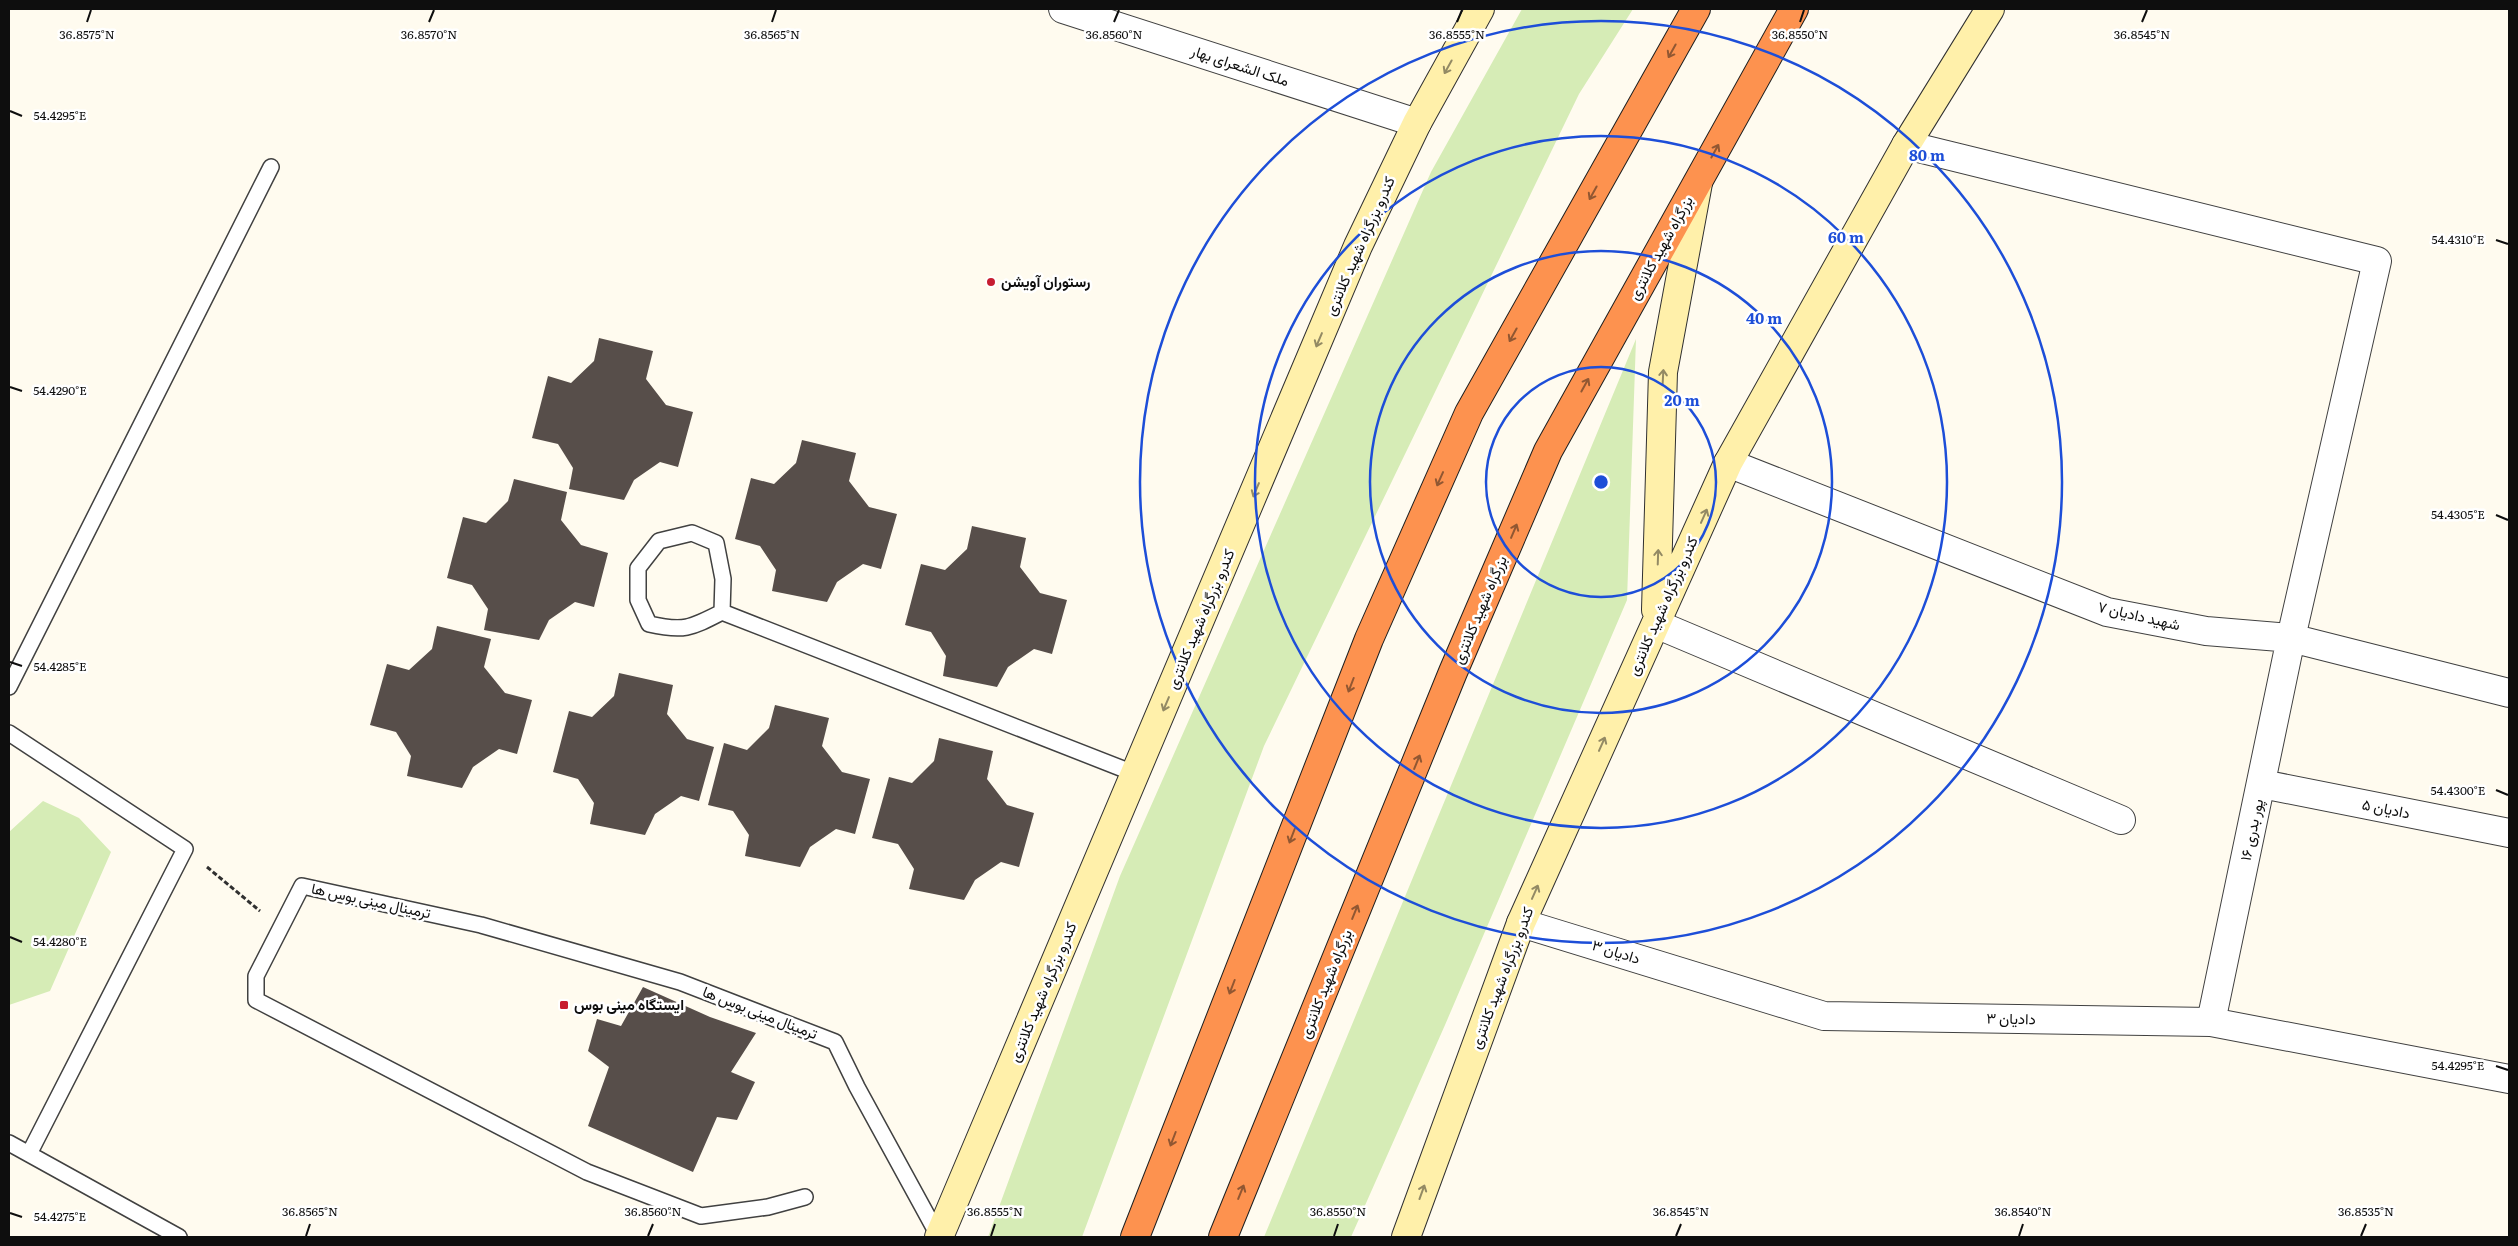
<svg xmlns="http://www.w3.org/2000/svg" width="2518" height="1246" font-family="Literata,Vazirmatn,serif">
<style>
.green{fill:#d6ecb6}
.building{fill:#574e4a}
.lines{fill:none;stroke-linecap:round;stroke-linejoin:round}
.lane-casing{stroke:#414141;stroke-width:18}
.street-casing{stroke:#414141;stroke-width:30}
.secondary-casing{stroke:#303030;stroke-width:30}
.highway-casing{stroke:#1f1f1f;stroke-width:30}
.path{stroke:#303030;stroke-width:3;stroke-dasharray:5 2.5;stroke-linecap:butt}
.lane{stroke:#fff;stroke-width:15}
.street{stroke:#fff;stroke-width:28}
.secondary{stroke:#fff0aa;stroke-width:28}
.highway{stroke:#fd924f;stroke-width:28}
.oneway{stroke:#915732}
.oneway2{stroke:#938a64}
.ticks{fill:none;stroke:#0e0e0e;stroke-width:2}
.ring{fill:none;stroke:#1d4ed8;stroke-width:2.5}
.poi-dot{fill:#c71d31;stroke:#fff;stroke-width:2}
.labels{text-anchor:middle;stroke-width:5;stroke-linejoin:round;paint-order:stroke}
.street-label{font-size:15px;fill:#0e0e0e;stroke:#fff}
.poi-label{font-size:15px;font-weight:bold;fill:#0e0e0e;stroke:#fff;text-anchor:start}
.ticks-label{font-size:12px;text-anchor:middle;fill:#0e0e0e;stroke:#fff;stroke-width:5;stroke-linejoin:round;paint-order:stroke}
.centre{fill:#1d4ed8;stroke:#fff;stroke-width:2.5}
.ring-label{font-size:15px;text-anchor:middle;font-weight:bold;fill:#1d4ed8;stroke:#fff;stroke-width:5;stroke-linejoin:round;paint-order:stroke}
</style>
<rect width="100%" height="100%" fill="#fffbef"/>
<path class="green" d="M 1522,9 L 1633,9 L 1579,94 L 1264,746 L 1082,1237 L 988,1237 L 1120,876 L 1431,172 Z
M 1636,339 L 1627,600 L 1445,1025 L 1351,1237 L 1264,1237 Z
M 43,801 L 79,818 L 111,852 L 50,991 L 9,1005 L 9,832 Z"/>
<path class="building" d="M 599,338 L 653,351 L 646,379 L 666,405 L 693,412 L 678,467 L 660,462 L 634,480 L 624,500 L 569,489 L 573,468 L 558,444 L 532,438 L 548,376 L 571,383 L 594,361 Z
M 802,440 L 856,453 L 849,481 L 869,507 L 897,514 L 881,569 L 863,564 L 837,582 L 827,602 L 772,591 L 776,570 L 760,546 L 735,539 L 751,478 L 774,484 L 796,463 Z
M 514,479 L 567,492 L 561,520 L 581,545 L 608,553 L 594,607 L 575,602 L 549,620 L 539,640 L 484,630 L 488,609 L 472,585 L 447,578 L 463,517 L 486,523 L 508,501 Z
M 972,526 L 1026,538 L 1020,567 L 1040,593 L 1067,600 L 1052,654 L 1034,649 L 1008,667 L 997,687 L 943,676 L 946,656 L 931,632 L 905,625 L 921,564 L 945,570 L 967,549 Z
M 437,626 L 491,639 L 484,667 L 505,693 L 532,700 L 517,754 L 499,749 L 473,767 L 462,788 L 407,776 L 411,756 L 396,732 L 370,725 L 387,664 L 409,670 L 432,649 Z
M 619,673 L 673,685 L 667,714 L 687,739 L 714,747 L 699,801 L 681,796 L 655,814 L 645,835 L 590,824 L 594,803 L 578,779 L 553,772 L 569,711 L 592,717 L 614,696 Z
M 775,705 L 829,718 L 822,746 L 842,772 L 870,779 L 855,834 L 836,829 L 810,847 L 800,867 L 745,856 L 749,835 L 733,811 L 708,805 L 724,743 L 747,750 L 769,728 Z
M 939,738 L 993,751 L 987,779 L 1007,805 L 1034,813 L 1019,867 L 1001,862 L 975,880 L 964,900 L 909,889 L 914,869 L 898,844 L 872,838 L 889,777 L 912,783 L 934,761 Z
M 643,987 L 710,1017 L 756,1033 L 731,1072 L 755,1082 L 737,1120 L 717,1117 L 693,1172 L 588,1126 L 609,1067 L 588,1051 L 597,1019 L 621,1026 Z"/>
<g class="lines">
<g class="lane-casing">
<path id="lane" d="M 722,612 L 723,579 L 716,543 L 692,533 L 659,541 L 638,568 L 638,600 L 649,624 C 684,632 691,628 722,612 L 1136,774
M 9,687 L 271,167
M 9,733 L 185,849 L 29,1154
M 9,1143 L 179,1237
M 805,1197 L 768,1207 L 701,1216 L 587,1172 L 256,1000 L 256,976 L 302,886 L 481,925 L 680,982 L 835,1042 L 857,1087 L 939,1237"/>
</g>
<g class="street-casing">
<path id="street" d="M 1063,9 L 1417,123
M 1906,145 L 2377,261 L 2291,638 L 2211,1022
M 1728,463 L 2107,612 L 2206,631 L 2291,638 L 2509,693
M 1656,624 L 2121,820
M 2262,784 L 2509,833
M 1521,923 L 1824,1016 L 2211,1022 L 2509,1079"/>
</g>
<g class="secondary-casing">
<path id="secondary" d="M 1656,610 L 1663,372 L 1698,183
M 939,1237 L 1358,246 L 1417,123 L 1480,9
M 1406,1237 L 1521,923 L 1728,463 L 1906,145 L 1990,9"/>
</g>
<g class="highway-casing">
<path id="highway" d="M 1135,1237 L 1369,639 L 1469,413 L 1696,9
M 1223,1237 L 1453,672 L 1548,451 L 1794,9"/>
</g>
<path class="path" d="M 207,867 L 260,911"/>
<use href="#lane" class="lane"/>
<use href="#street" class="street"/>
<use href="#secondary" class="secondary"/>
<use href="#highway" class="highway"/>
</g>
<defs><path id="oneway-shaft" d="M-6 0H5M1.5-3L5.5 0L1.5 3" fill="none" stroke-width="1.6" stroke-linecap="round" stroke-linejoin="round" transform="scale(1.25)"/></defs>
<g class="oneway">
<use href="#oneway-shaft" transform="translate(1672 51) rotate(119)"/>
<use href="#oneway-shaft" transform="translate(1715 151) rotate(-61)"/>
<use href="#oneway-shaft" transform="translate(1593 193) rotate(119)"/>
<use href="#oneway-shaft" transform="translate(1513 335) rotate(119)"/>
<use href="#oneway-shaft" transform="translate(1585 385) rotate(-61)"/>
<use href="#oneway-shaft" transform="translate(1440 479) rotate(114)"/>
<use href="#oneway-shaft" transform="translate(1514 531) rotate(-67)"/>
<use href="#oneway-shaft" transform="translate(1351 685) rotate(111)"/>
<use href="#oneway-shaft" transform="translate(1417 762) rotate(-68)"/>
<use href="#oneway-shaft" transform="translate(1292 836) rotate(111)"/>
<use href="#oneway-shaft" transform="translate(1355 912) rotate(-68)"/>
<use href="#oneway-shaft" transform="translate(1232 987) rotate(111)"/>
<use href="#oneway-shaft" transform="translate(1173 1139) rotate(111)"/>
<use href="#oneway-shaft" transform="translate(1241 1192) rotate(-68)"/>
</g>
<g class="oneway2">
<use href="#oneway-shaft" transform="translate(1448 67) rotate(119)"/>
<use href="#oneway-shaft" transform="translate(1319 340) rotate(113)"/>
<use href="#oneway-shaft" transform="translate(1663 377) rotate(-87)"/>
<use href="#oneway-shaft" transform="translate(1256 490) rotate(113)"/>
<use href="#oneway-shaft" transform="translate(1704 516) rotate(-66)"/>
<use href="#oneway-shaft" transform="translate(1658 557) rotate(-88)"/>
<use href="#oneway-shaft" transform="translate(1166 704) rotate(113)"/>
<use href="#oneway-shaft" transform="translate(1602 744) rotate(-66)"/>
<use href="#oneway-shaft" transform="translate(1535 892) rotate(-66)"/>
<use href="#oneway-shaft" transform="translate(1422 1192) rotate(-70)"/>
</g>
<path class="ticks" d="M 87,22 L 91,10M 429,22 L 434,10M 772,22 L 776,10M 1114,22 L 1119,10M 1457,22 L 1462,10M 1800,22 L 1804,10M 2142,22 L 2147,10M 10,111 L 22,116M 2496,240 L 2508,244M 10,387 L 22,391M 2496,515 L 2508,520M 10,662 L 22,666M 2496,790 L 2508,795M 10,937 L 22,942M 2496,1066 L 2508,1070M 10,1213 L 22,1217M 306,1236 L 310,1224M 648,1236 L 653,1224M 991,1236 L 995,1224M 1334,1236 L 1338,1224M 1676,1236 L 1681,1224M 2019,1236 L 2023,1224M 2361,1236 L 2366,1224"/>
<g class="ring">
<circle cx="1601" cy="482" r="115"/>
<circle cx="1601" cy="482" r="231"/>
<circle cx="1601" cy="482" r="346"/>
<circle cx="1601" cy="482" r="461"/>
</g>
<g class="poi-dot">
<circle cx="991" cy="282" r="5"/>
<rect x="559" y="1000" width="10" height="10" rx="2.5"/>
</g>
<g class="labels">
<g class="street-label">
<text transform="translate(1240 66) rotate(18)" y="5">ملک الشعرای بهار</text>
<text transform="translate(1360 246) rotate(-66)" y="5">کندرو بزرگراه شهید کلانتری</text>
<text transform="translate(1661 248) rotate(-61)" y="5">بزرگراه شهید کلانتری</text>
<text transform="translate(1663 606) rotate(-66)" y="5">کندرو بزرگراه شهید کلانتری</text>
<text transform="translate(1480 610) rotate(-67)" y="5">بزرگراه شهید کلانتری</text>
<text transform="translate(2139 616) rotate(13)" y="5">شهید دادیان ۷</text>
<text transform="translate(1201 619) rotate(-67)" y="5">کندرو بزرگراه شهید کلانتری</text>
<text transform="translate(2386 809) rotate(11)" y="5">دادیان ۵</text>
<text transform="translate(2252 830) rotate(-78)" y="5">پور بدری ۱۶</text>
<text transform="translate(371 901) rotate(12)" y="5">ترمینال مینی بوس ها</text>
<text transform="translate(1616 952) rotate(17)" y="5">دادیان ۳</text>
<text transform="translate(1502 978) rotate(-69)" y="5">کندرو بزرگراه شهید کلانتری</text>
<text transform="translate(1326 984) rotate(-68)" y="5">بزرگراه شهید کلانتری</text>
<text transform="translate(1043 992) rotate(-67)" y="5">کندرو بزرگراه شهید کلانتری</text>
<text transform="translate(760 1013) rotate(21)" y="5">ترمینال مینی بوس ها</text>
<text transform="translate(2011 1019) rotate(1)" y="5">دادیان ۳</text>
</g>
<g class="poi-label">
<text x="1001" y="287">رستوران آویشن</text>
<text x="574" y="1010">ایستگاه مینی بوس</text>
</g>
</g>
<g class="ticks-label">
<text x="87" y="39">36.8575°N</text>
<text x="429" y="39">36.8570°N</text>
<text x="772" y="39">36.8565°N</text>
<text x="1114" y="39">36.8560°N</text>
<text x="1457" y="39">36.8555°N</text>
<text x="1800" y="39">36.8550°N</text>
<text x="2142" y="39">36.8545°N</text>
<text x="60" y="120">54.4295°E</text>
<text x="2458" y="244">54.4310°E</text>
<text x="60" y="395">54.4290°E</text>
<text x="2458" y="519">54.4305°E</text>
<text x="60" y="671">54.4285°E</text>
<text x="2458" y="795">54.4300°E</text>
<text x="60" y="946">54.4280°E</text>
<text x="2458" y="1070">54.4295°E</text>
<text x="310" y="1216">36.8565°N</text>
<text x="653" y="1216">36.8560°N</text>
<text x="995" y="1216">36.8555°N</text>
<text x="1338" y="1216">36.8550°N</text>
<text x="1681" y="1216">36.8545°N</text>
<text x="2023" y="1216">36.8540°N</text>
<text x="2366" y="1216">36.8535°N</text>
<text x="60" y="1221">54.4275°E</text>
</g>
<circle cx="1601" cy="482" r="8" class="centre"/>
<g class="ring-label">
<text x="1927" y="161">80 m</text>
<text x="1846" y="243">60 m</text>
<text x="1764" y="324">40 m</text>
<text x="1682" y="406">20 m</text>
</g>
<rect width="2518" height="1246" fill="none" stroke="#0e0e0e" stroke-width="20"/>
</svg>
